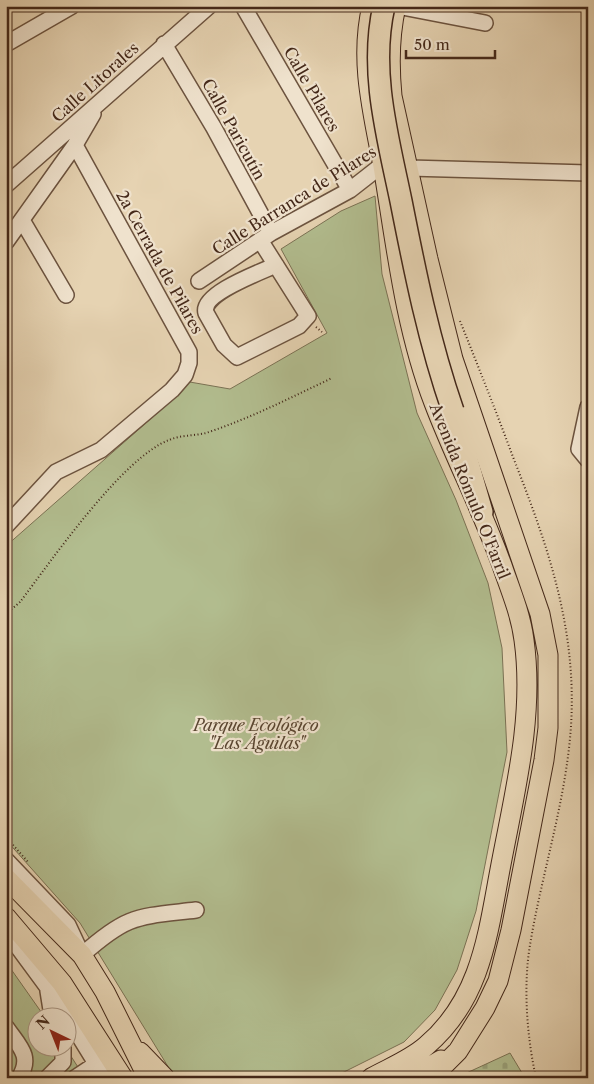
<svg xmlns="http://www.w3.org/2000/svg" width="594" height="1084" font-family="'Libre Caslon Text',serif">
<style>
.green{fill:#b2bd8f;stroke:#7b7254}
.cemetery{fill:url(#cemetery-stones);stroke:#7b7254}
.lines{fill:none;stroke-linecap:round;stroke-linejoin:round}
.minor-casing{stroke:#6c533f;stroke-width:18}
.major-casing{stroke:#442819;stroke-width:21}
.highway-casing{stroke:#442819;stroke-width:24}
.path{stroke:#442819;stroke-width:2;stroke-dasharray:1 2.5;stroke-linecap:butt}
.minor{stroke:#efe2cd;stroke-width:15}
.major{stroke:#e6d3b2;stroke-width:19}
.highway{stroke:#e6d3b2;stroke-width:21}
.highway-bridge-casing{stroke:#442819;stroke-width:24;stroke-linecap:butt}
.highway-bridge{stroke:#e6d3b2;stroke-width:21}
.labels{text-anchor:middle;stroke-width:4.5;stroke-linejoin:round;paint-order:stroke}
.street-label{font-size:16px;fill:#442819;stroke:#efe2cd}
.park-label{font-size:16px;font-style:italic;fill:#5a4631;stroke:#efe2cd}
</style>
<defs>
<pattern id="cemetery-stones" width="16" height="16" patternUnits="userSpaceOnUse" patternTransform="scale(1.25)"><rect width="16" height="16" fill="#b2bd8f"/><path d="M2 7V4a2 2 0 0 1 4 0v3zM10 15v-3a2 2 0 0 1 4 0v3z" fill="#9aa27b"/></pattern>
</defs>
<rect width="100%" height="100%" fill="#e6d3b2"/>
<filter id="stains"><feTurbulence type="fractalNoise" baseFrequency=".004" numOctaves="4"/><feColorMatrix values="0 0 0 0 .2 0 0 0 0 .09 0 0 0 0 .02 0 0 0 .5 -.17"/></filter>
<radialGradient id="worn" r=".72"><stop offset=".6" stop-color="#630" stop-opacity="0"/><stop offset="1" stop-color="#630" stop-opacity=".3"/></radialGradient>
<path class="green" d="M 375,196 L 382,274 L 417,413 L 456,500 L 488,583 L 502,648 L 507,752 L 476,911 L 457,970 L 435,1010 L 404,1042 L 332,1078 L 175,1078 L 80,923 L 6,840 L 6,546 L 171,401 L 184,381 L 230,389 L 327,333 L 281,249 L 341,211 Z
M 6,962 L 44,1016 L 38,1016 L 38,1046 L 65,1047 L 85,1078 L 6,1078 Z"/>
<path class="cemetery" d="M 510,1053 L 525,1078 L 456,1078 L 460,1076 Z"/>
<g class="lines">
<g class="minor-casing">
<path id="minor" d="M 243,6 L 350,190
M 397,6 L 485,23
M 6,44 L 72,6
M 164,44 L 214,128 L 271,233
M 6,185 L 209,6
M 22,220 L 66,295
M 260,240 L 308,316 L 299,326 L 237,357 L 224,345 L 206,313 C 200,294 261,272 276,265
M 6,242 L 75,145 L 93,114
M 199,281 L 271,233 L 350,190 L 382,165 L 394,160 L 409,168 L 588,173
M 588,407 L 579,449 L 588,460
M 6,526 L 56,472 L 101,450 L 172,390 L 185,375 L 189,363 L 189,352 L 75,145
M 6,860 L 68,925 L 82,955 C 128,914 137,917 196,910
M 6,931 L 48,988 L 66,1016
M 48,991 L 52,1016
M 68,1018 L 105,1078
M 6,1027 C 19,1046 33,1056 19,1078
M 47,1078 L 63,1062 L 63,1046
M 75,1078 L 96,1064"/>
</g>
<g class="major-casing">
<path id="major" d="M 396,6 C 389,37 389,65 392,96 L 428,259 L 453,359 L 540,614 L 548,655 L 548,728 L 544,760 L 511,930 L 498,981 L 485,1008 L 458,1051 L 431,1078
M 6,878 L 82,955 L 105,992 L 148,1078
M 6,917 L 62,983 L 123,1078
M 140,1052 L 165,1078
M 371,1078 C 389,1068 410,1060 426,1046 C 479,1001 487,940 499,875 C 513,798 535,719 524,640 C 521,617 513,596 505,574 C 485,515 456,461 434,403 C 405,328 396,245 383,166 C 373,113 359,60 372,6
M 410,1078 L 441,1060"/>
</g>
<g class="highway-casing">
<path id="highway" d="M 453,411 L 482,512"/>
</g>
<path class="path" d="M 460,321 C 478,366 496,411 513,457 C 548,546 577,629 571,726 C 566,801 542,872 530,945 C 523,987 527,1037 536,1078
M 316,327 L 322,332
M 6,614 L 20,602 C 52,560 122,458 169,440 C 180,435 194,436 206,433 C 251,418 290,398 332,378
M 6,837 L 28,862"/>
<use href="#minor" class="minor"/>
<use href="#major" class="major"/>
<use href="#highway" class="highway"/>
<g class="highway-bridge-casing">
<path id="highway-bridge" d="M 384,6 C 369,71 388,138 401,201 C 415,272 429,342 453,411"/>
</g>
<use href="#highway-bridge" class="highway-bridge"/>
</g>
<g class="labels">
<g class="street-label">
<text transform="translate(95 82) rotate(-42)" y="6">Calle Litorales</text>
<text transform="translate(312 89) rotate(60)" y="6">Calle Pilares</text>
<text transform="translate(234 129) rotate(61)" y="6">Calle Paricutín</text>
<text transform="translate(294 200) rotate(-32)" y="6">Calle Barranca de Pilares</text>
<text transform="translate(160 262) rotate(61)" y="6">2a Cerrada de Pilares</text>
<text transform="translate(470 491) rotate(68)" y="6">Avenida Rómulo O'Farril</text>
</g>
<g class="park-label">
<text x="256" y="731">Parque Ecológico<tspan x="256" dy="18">"Las Águilas"</tspan></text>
</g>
</g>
<rect width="594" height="1084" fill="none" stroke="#e6d3b2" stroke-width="25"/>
<rect x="8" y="8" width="579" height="1069" fill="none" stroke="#442819" stroke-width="2.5"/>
<rect x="12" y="12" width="569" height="1059" fill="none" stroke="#442819"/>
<g transform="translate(52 1032) rotate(317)"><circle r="24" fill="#efe2cd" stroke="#ab9885"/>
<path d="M0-4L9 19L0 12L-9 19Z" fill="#8f2418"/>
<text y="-8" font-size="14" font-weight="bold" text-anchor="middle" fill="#442819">N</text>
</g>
<path d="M406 50v8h89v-8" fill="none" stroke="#442819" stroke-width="2.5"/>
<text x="414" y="50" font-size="15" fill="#442819" stroke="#efe2cd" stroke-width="4" paint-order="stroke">50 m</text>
<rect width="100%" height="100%" filter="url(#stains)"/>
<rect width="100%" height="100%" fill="url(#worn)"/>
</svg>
